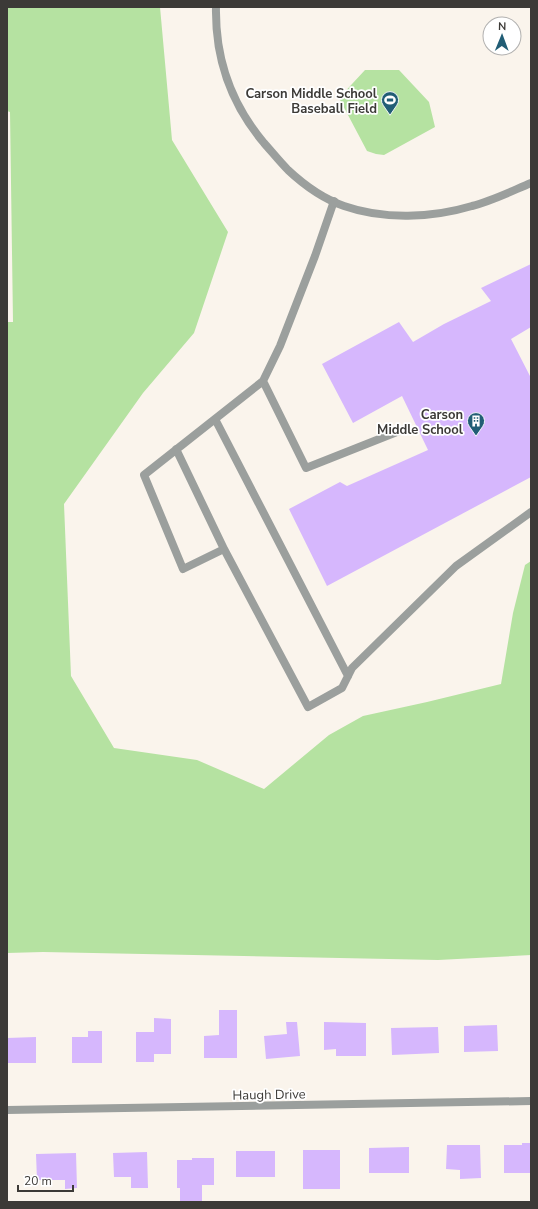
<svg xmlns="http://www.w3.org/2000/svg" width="538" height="1209" font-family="'Nunito Sans',sans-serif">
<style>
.green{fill:#b5e2a1}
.building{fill:#d6b7fd}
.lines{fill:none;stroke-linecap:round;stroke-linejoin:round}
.service{stroke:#9b9f9d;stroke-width:8}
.minor{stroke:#9b9f9d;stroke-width:8}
.labels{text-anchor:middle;stroke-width:3.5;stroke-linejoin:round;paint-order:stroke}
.poi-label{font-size:13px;font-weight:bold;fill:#3c3a37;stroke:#fff;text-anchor:end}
.street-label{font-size:13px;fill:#3c3a37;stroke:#fff}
</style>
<rect width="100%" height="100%" fill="#faf4ec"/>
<path class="green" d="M 7,7 L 160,7 L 172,140 L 228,232 L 194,333 L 143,393 L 64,504 L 71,676 L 114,748 L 197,760 L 264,789 L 329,735 L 363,716 L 427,702 L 501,684 L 513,613 L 525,565 L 531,561 L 531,955 L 438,960 L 43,952 L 7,953 L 7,322 L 13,322 L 10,112 L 7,111 Z
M 365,70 L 399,70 L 429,102 L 435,127 L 384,155 L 376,154 L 367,151 L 339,98 Z"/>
<path class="building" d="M 531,264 L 531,327 L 511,339 L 531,378 L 531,477 L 327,586 L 289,509 L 340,482 L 347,486 L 428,450 L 402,396 L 353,423 L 322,364 L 399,322 L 413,342 L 444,324 L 491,301 L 481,288 Z
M 219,1010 L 237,1010 L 237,1058 L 204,1058 L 204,1036 L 219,1035 Z
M 154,1018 L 171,1019 L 171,1054 L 154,1054 L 154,1062 L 136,1062 L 136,1032 L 154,1032 Z
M 286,1022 L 297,1022 L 300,1056 L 266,1059 L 264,1036 L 287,1034 Z
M 324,1022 L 366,1023 L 366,1056 L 336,1056 L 336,1049 L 324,1050 Z
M 497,1025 L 498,1051 L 464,1052 L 464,1026 Z
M 438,1027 L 439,1053 L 392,1055 L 391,1028 Z
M 88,1031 L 102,1031 L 102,1063 L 72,1063 L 72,1037 L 88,1037 Z
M 36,1037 L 36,1063 L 7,1063 L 7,1038 Z
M 522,1143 L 531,1143 L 531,1173 L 504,1173 L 504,1145 L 522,1145 Z
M 447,1145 L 480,1145 L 481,1178 L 460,1179 L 460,1170 L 446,1169 Z
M 409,1147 L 409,1173 L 369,1173 L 369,1148 Z
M 303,1150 L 340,1150 L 340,1189 L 303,1189 Z
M 236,1151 L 275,1151 L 275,1177 L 236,1177 Z
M 147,1152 L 148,1188 L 131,1188 L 131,1177 L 114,1177 L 113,1153 Z
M 76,1153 L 77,1188 L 65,1189 L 65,1180 L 37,1180 L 36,1154 Z
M 192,1158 L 214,1158 L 214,1185 L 202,1185 L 202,1202 L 180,1202 L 180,1188 L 177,1188 L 177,1160 L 192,1160 Z"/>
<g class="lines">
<path class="service" d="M 334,201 L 315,256 L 280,346 L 263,381 L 144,475 L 183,569 L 224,549 L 308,707 L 342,688 L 352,668 L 456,566 L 531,512
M 263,381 L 306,468 L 407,428
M 215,419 L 348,676
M 176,449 L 224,549"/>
<path class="minor" d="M 216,7 C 215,58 231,104 264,143 C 272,152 280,162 288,170 C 304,185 324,199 344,206 C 384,220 432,218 472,206 C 492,201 512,191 531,183
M 7,1110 L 531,1101"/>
</g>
<defs>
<g id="stadium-pin" transform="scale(0.9)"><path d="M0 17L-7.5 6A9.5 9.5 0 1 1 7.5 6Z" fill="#215d75" stroke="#fff"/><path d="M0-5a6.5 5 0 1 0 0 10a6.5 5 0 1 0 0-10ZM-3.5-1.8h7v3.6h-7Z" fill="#fff"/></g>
<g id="building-pin" transform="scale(0.9)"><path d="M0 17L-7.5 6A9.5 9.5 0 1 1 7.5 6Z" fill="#215d75" stroke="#fff"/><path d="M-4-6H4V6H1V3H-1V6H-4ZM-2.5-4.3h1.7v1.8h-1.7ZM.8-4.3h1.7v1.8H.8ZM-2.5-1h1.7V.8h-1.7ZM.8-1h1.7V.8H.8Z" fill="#fff"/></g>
</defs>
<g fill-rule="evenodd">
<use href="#stadium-pin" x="390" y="100"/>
<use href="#building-pin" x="476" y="421"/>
</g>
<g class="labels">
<g class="poi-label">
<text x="377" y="98">Carson Middle School<tspan x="377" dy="15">Baseball Field</tspan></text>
<text x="463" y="419">Carson<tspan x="463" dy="15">Middle School</tspan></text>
</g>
<g class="street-label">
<text transform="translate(269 1094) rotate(-1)" y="5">Haugh Drive</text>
</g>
</g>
<rect width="538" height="1209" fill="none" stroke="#3c3a37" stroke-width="16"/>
<g transform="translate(502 36) rotate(1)"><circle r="19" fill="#ffffff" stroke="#b1b0af"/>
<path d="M0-3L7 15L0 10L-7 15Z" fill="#215d75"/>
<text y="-6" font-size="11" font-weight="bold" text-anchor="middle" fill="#3c3a37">N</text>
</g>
<path d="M18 1185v6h55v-6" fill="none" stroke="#3c3a37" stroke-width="2"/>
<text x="24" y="1185" font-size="12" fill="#3c3a37" stroke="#ffffff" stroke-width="3" paint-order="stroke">20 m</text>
</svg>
